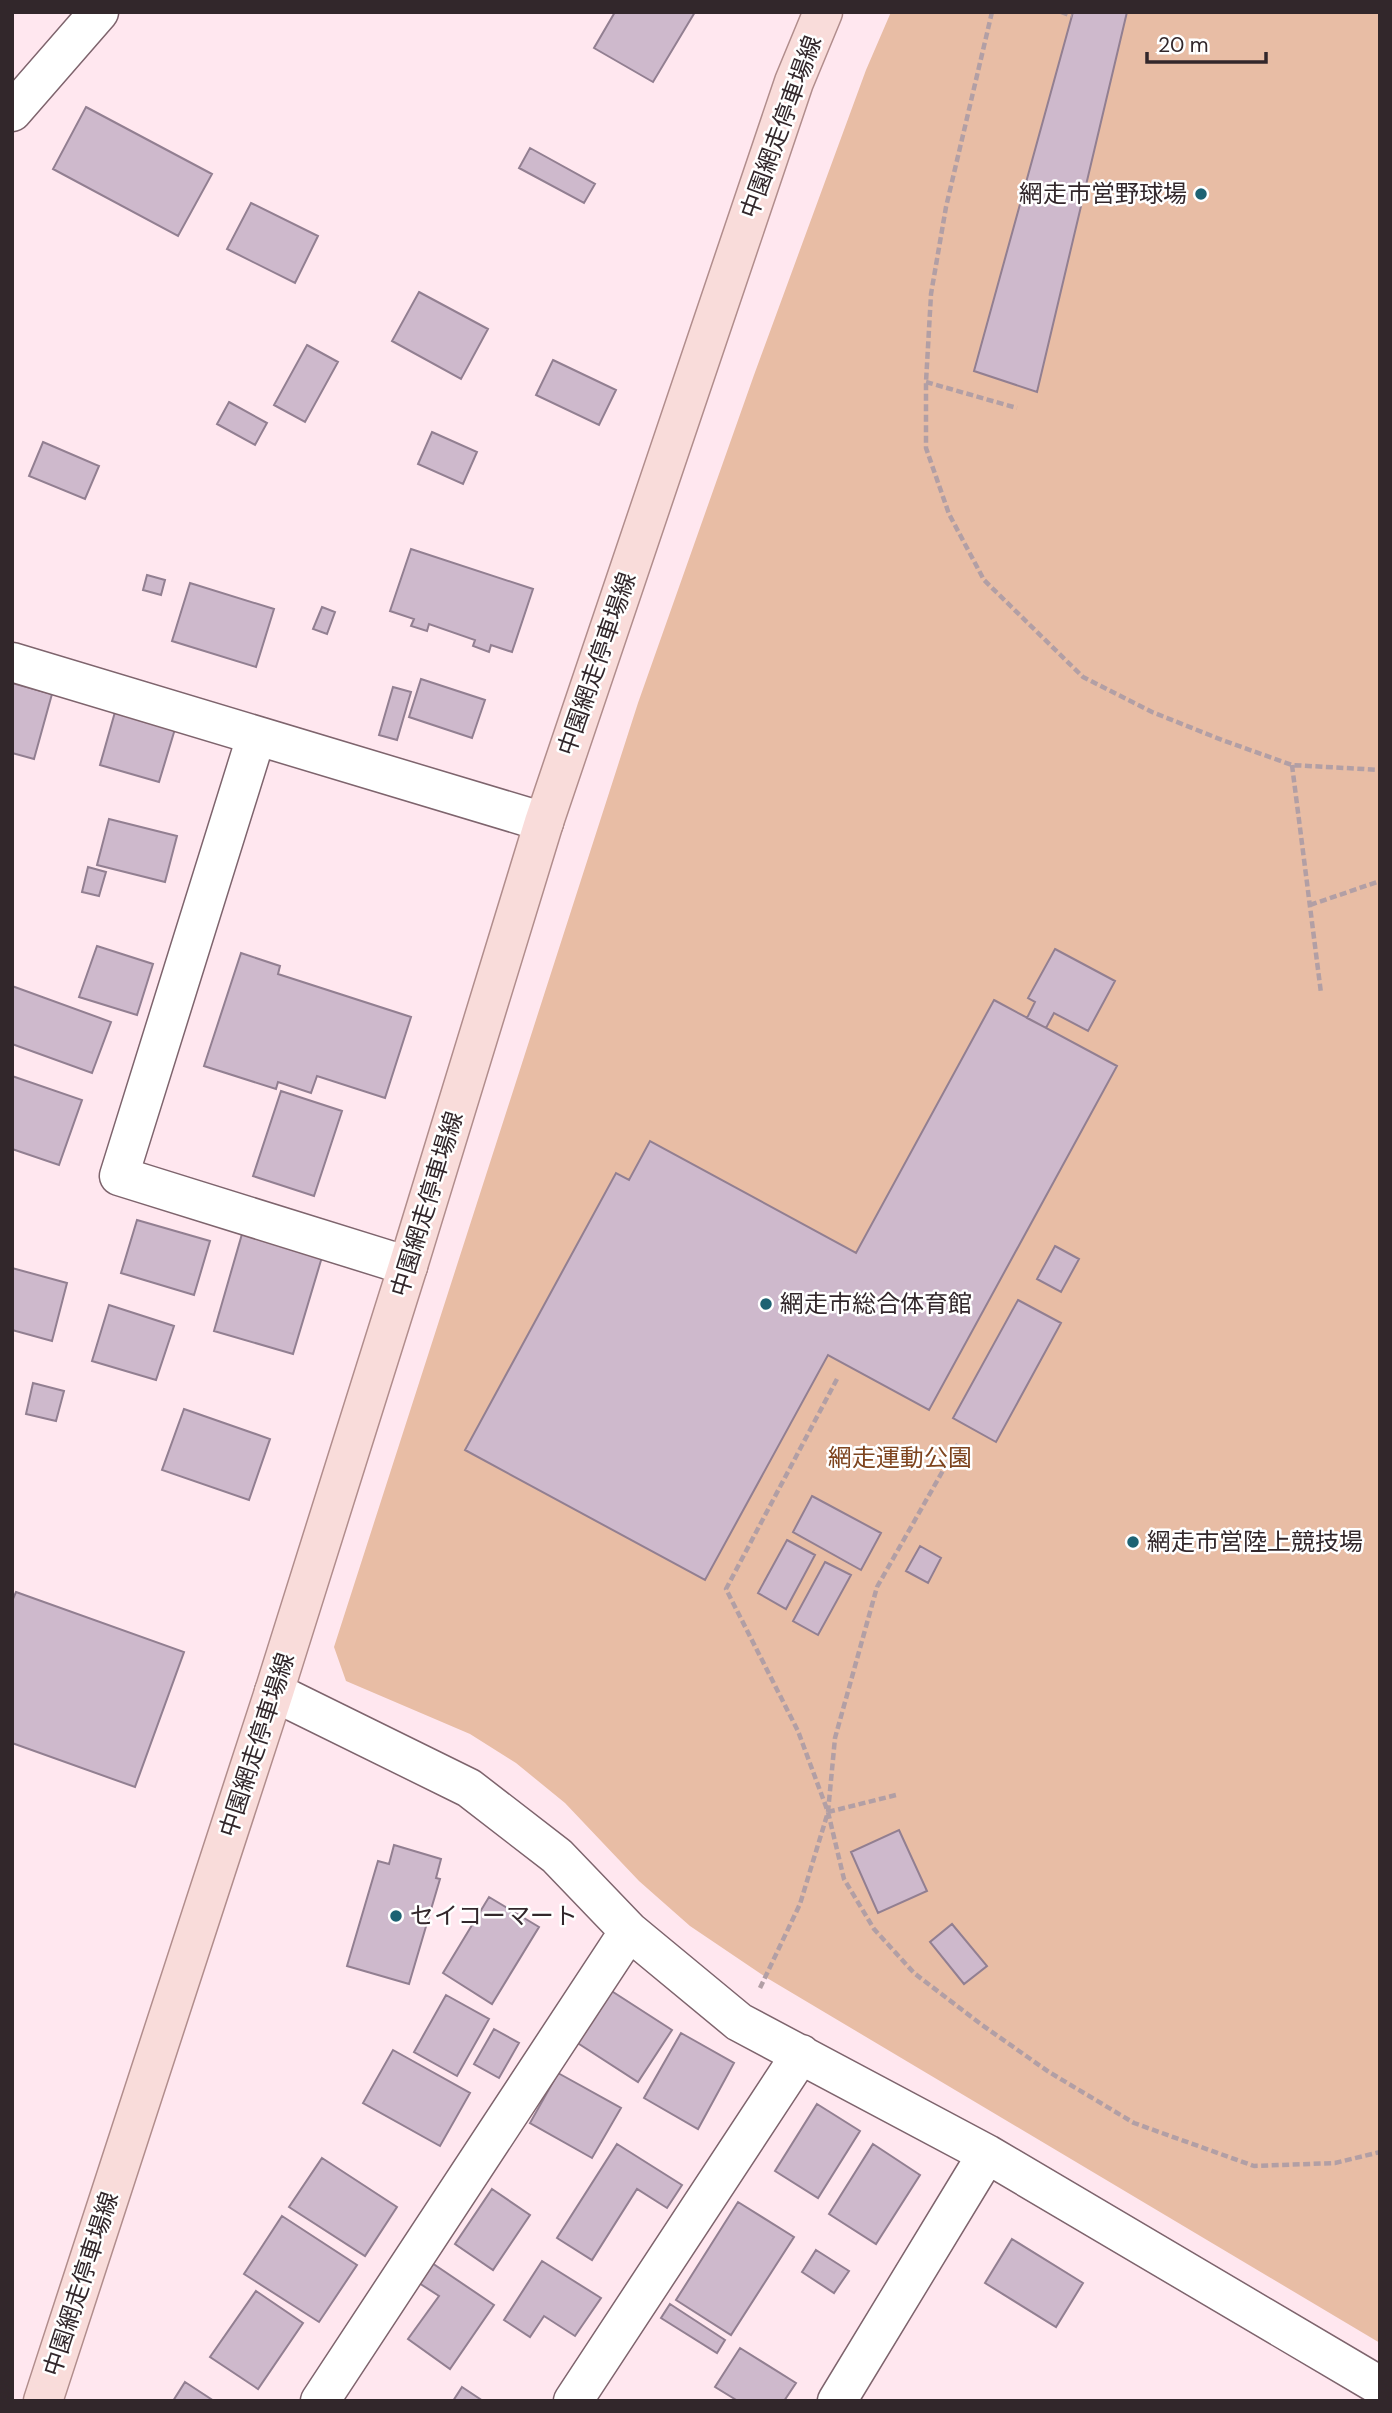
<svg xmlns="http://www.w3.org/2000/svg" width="1392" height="2413" font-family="'DM Sans','Noto Sans JP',sans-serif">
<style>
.green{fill:#e8bda5}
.building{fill:#ceb9cc;stroke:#927f91;stroke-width:2}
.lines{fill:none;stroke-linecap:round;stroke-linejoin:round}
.minor-casing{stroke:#7e646d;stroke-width:41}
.major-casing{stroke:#b18d8c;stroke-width:41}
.path{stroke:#b29fa5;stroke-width:4.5;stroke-dasharray:7 3.5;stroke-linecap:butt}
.minor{stroke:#fff;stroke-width:38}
.major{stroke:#f9dcda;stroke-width:38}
.poi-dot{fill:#1d6273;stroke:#fff;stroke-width:2.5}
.labels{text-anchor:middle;stroke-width:5;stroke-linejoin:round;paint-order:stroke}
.street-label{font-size:24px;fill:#32272b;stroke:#fff}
.poi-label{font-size:24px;fill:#32272b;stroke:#fff;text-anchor:start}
.park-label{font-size:24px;fill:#7e441e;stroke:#fff}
</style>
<rect width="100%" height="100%" fill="#ffe7ef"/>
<path class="green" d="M 891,12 L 1380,12 L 1380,2343 L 767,1978 L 690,1926 L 639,1881 L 565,1803 L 516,1763 L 470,1734 L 346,1681 L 334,1647 L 638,703 L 754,375 L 866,70 Z"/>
<path class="building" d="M 615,12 L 695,12 L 653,82 L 594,48 Z
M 1073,12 L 1127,12 L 1037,392 L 974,371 Z
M 86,107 L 212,174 L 178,236 L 53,169 Z
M 530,148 L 595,184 L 584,203 L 519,168 Z
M 251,203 L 318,236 L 295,283 L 227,249 Z
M 419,292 L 488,329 L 461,379 L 392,341 Z
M 307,345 L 338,362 L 305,422 L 274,405 Z
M 553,360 L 616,390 L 599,425 L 536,395 Z
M 229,402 L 267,423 L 255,445 L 217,424 Z
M 432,432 L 477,452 L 463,484 L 418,464 Z
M 43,442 L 99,466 L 85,499 L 29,476 Z
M 411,549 L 533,589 L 512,652 L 491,645 L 489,652 L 473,646 L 475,640 L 429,624 L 427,631 L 411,626 L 414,619 L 390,611 Z
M 147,575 L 165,580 L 161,595 L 143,590 Z
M 190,583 L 274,609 L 256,667 L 172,641 Z
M 322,607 L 335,612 L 327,634 L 313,629 Z
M 421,679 L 485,700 L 472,738 L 409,717 Z
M 12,683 L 52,694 L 34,759 L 12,753 Z
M 393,687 L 411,692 L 397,740 L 379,735 Z
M 115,712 L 175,729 L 159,782 L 100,765 Z
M 109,819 L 177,836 L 165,882 L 97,865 Z
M 88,867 L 106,872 L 99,896 L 82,892 Z
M 97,946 L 153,964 L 137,1015 L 79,997 Z
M 1055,949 L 1115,981 L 1088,1031 L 1054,1013 L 1046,1028 L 1027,1018 L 1035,1002 L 1028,998 Z
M 241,953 L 280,966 L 278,974 L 411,1017 L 385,1098 L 317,1076 L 311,1093 L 278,1082 L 276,1089 L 204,1066 Z
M 12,986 L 111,1022 L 92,1073 L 12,1044 Z
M 994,1000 L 1117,1066 L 929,1410 L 828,1355 L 705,1580 L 465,1450 L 616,1173 L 629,1180 L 650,1141 L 856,1253 Z
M 12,1076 L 82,1100 L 59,1165 L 12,1149 Z
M 281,1091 L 342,1111 L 314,1196 L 253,1176 Z
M 137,1220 L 210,1241 L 194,1295 L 121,1273 Z
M 242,1234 L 322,1257 L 293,1354 L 214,1331 Z
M 1055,1246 L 1079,1259 L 1061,1292 L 1037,1279 Z
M 12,1268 L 67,1283 L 52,1341 L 12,1330 Z
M 1018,1300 L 1061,1323 L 996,1442 L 953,1418 Z
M 109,1305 L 174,1326 L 156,1380 L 92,1361 Z
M 33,1383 L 64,1391 L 56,1421 L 26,1414 Z
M 184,1409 L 270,1439 L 249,1500 L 162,1470 Z
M 812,1496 L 881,1533 L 861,1570 L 793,1532 Z
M 787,1540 L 815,1555 L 786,1609 L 758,1593 Z
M 920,1546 L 941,1558 L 928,1583 L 906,1571 Z
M 825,1562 L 851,1575 L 818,1635 L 793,1621 Z
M 16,1592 L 184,1652 L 135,1787 L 12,1743 L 12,1601 Z
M 899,1830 L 927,1891 L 878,1913 L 851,1852 Z
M 394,1845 L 441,1859 L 436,1878 L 440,1879 L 409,1984 L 347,1966 L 378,1861 L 389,1864 Z
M 489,1897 L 539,1927 L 492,2004 L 443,1973 Z
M 952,1924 L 987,1966 L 964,1984 L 930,1942 Z
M 610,1990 L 672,2030 L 638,2082 L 576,2042 Z
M 446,1995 L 489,2019 L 457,2076 L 414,2052 Z
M 494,2029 L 519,2043 L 499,2078 L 474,2064 Z
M 681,2033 L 734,2063 L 698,2129 L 644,2098 Z
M 393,2050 L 470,2093 L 440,2146 L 363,2103 Z
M 558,2073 L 621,2108 L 592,2158 L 530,2123 Z
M 817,2104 L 860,2131 L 818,2198 L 775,2171 Z
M 617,2144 L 682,2185 L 667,2208 L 637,2189 L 592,2260 L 557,2238 Z
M 873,2144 L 920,2175 L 876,2244 L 829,2214 Z
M 322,2158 L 397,2207 L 365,2256 L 289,2207 Z
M 492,2189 L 530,2215 L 493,2270 L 455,2244 Z
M 738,2202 L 794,2237 L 731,2335 L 676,2300 Z
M 282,2216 L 357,2265 L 319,2322 L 244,2274 Z
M 1012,2239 L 1083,2283 L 1056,2327 L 985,2283 Z
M 816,2250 L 849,2271 L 834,2293 L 802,2272 Z
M 542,2261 L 601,2298 L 575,2336 L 544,2316 L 530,2337 L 504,2320 Z
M 432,2263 L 494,2305 L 450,2369 L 408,2339 L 439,2296 L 419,2283 Z
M 256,2291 L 303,2323 L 258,2389 L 210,2357 Z
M 670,2304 L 725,2340 L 717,2353 L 661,2318 Z
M 740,2348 L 796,2383 L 784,2401 L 738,2401 L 715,2387 Z
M 185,2382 L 214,2401 L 173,2401 Z
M 462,2387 L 483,2401 L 453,2401 Z"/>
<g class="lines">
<g class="minor-casing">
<path id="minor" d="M 12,112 L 99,12
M 12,662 L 544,822
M 256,737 L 119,1176 L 408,1266
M 274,1692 L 469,1788 L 557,1856 L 629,1931 L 739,2022 L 987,2154 L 1380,2386
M 320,2401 L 629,1931
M 573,2401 L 801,2054
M 837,2401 L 987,2154"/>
</g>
<g class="major-casing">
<path id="major" d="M 43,2401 L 274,1692 L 408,1266 L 544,822 L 794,82 L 823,12"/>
</g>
<path class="path" d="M 992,12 L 946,207 L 931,294 L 926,382 L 926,448 L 949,514 L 984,580 L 1083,677 L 1152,712 L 1222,740 L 1292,765 L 1380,770
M 1061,12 L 1072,16
M 926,382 L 1017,408
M 1292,765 L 1321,993
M 1310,905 L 1380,881
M 837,1379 L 726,1589 L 798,1731 L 828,1812 L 844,1879 L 874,1929 L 914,1973 L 982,2025 L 1049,2072 L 1134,2123 L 1254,2166 L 1335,2163 L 1380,2152
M 828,1812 L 896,1795
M 760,1988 L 800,1904 L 828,1812 L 835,1738 L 877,1587 L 958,1444"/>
<use href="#minor" class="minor"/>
<use href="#major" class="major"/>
</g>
<g class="poi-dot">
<circle cx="1201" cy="194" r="7"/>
<circle cx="766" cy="1304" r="7"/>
<circle cx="1133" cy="1542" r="7"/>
<circle cx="396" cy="1916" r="7"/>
</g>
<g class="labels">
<g class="street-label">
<text transform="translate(781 127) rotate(-70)" y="8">中園網走停車場線</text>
<text transform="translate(597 664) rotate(-71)" y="8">中園網走停車場線</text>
<text transform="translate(427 1204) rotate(-73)" y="8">中園網走停車場線</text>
<text transform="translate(257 1745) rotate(-72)" y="8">中園網走停車場線</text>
<text transform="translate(81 2284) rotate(-72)" y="8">中園網走停車場線</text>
</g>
<g class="poi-label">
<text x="1187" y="202" text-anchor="end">網走市営野球場</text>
<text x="780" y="1312">網走市総合体育館</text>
<text x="1147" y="1550">網走市営陸上競技場</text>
<text x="410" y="1924">セイコーマート</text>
</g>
<g class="park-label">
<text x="900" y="1466">網走運動公園</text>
</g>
</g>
<rect width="1392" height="2413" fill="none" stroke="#32272b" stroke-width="28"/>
<path d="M1147 52v10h119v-10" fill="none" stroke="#32272b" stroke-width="3.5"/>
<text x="1158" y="52" font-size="21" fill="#32272b" stroke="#ffffff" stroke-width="5" paint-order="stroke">20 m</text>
</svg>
